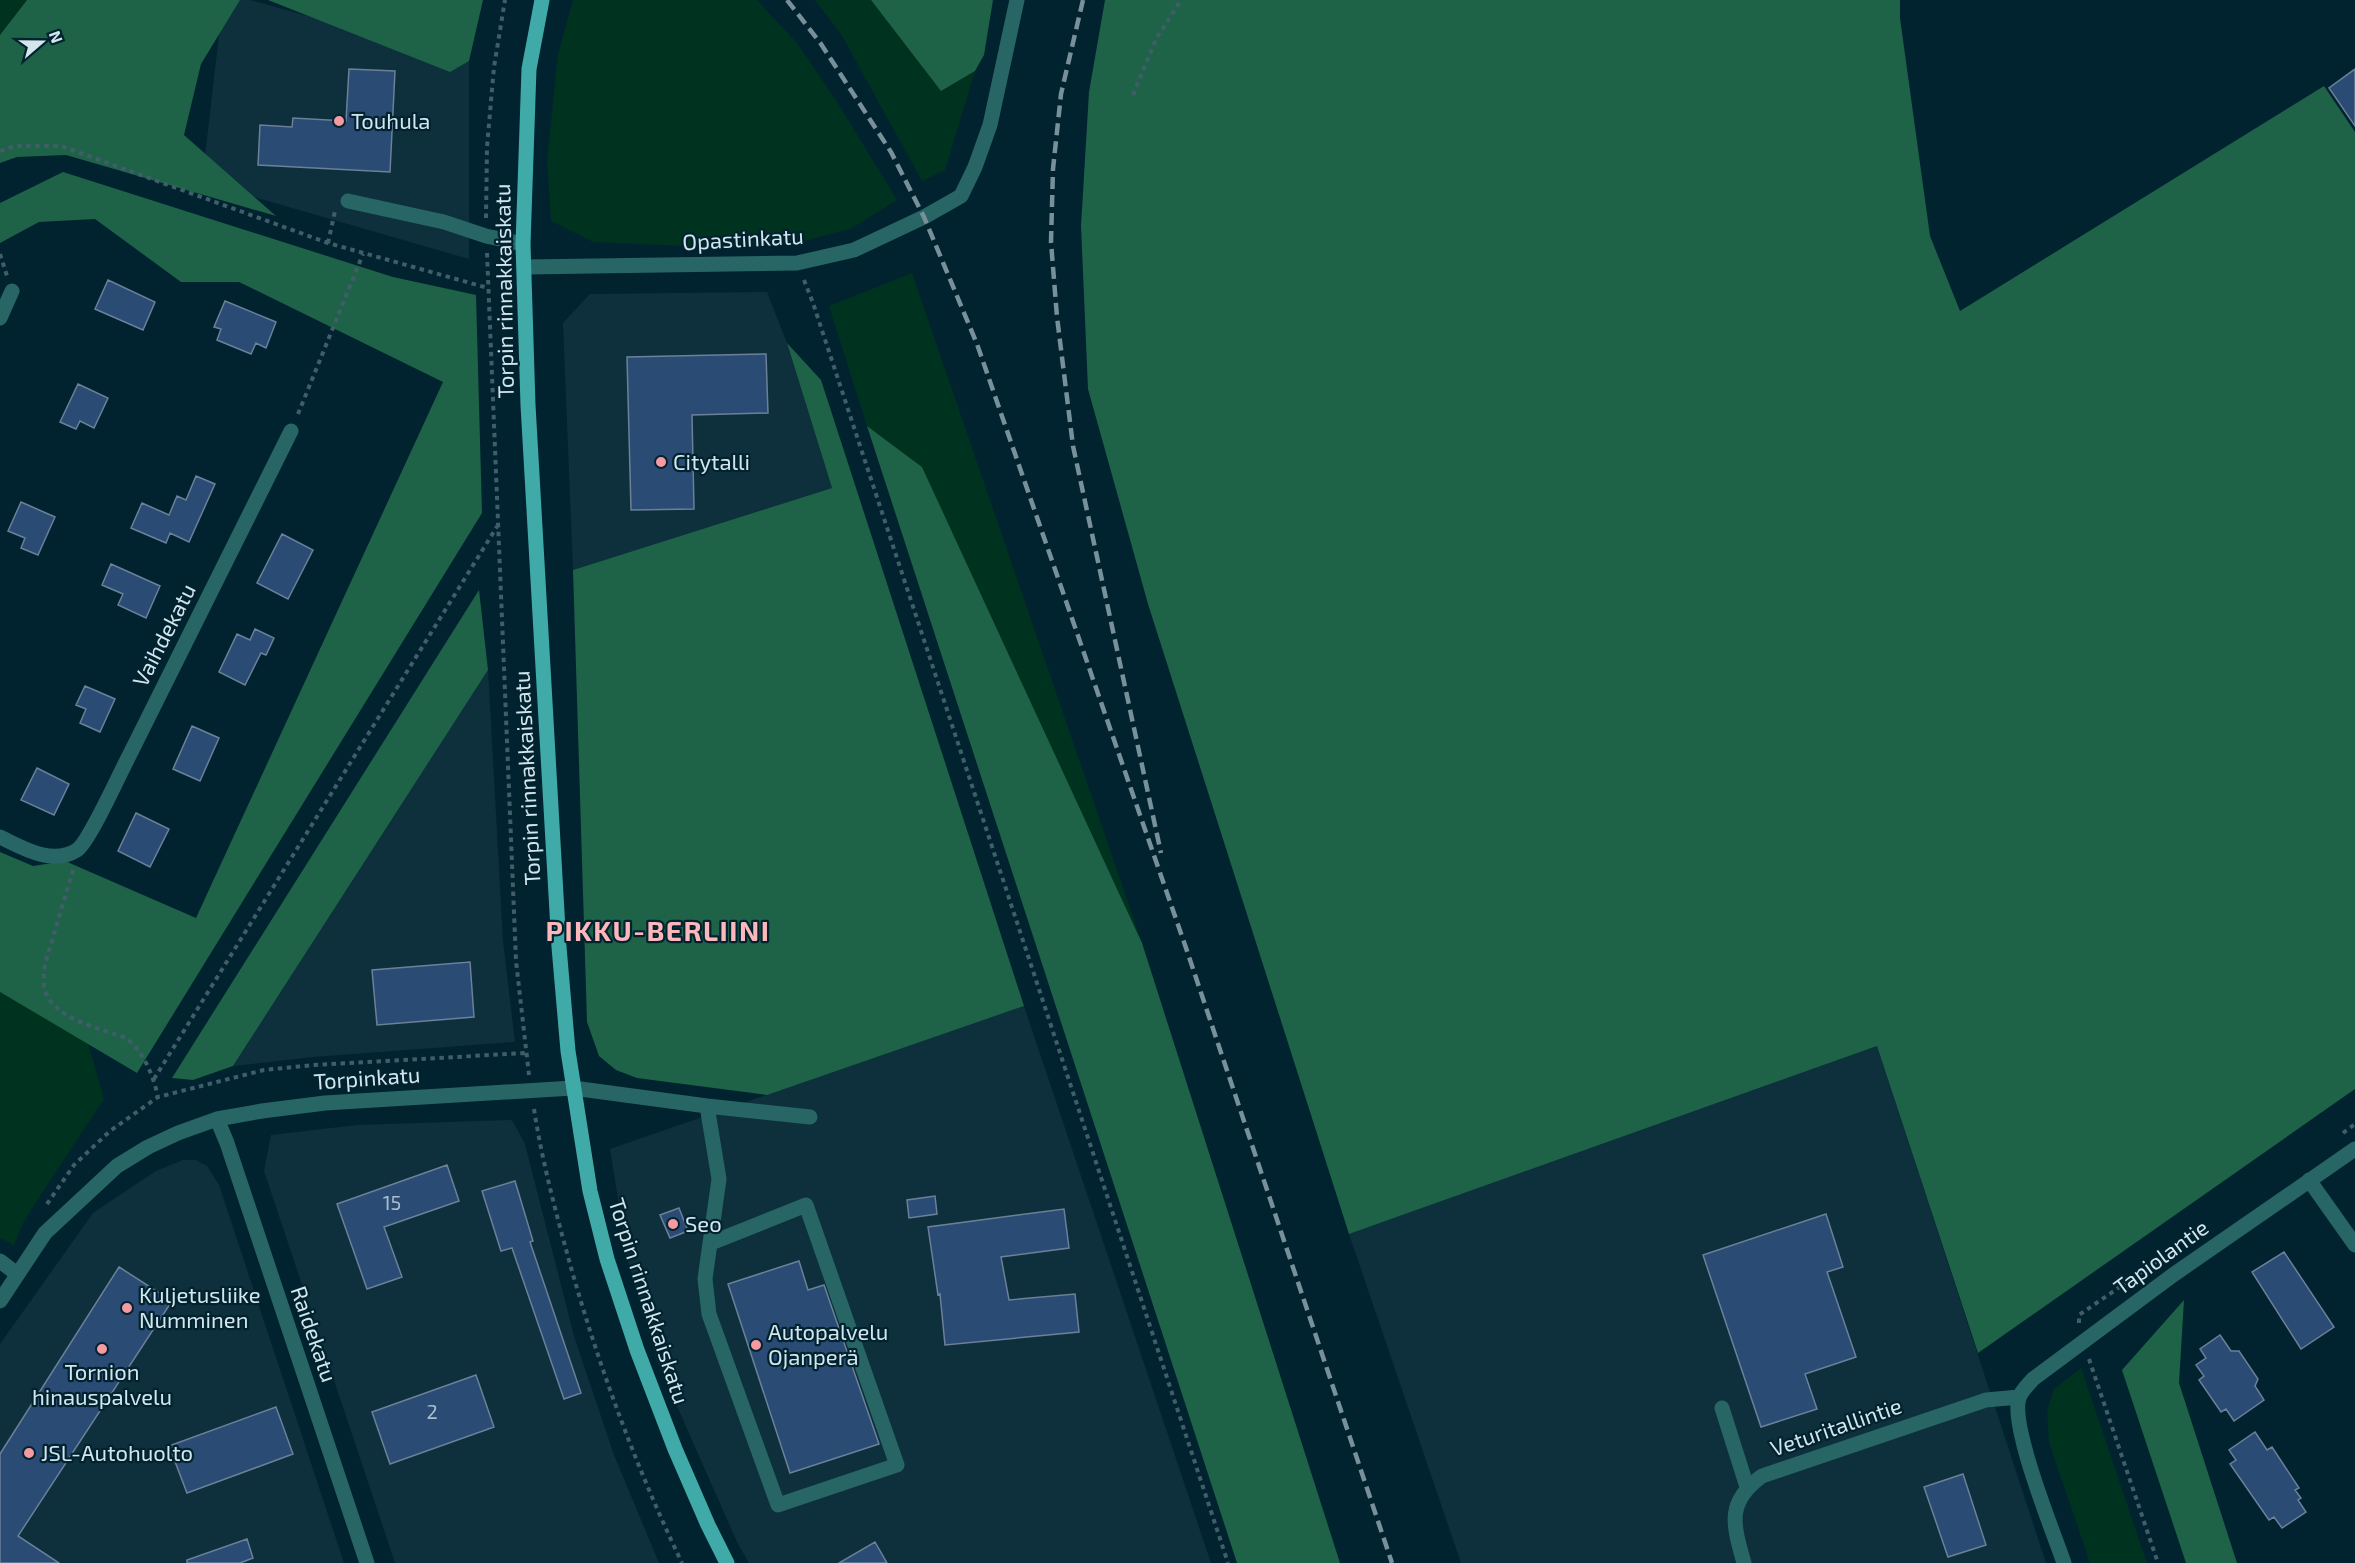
<svg xmlns="http://www.w3.org/2000/svg" width="2355" height="1563" font-family="'Exo 2',sans-serif">
<style>
.built{fill:#0d303c}
.green{fill:#003220}
.forest{fill:#1e6248}
.building{fill:#294b74;stroke:#6c8099;stroke-width:1.5}
.lines{fill:none;stroke-linecap:round;stroke-linejoin:round}
.path{stroke:#405e69;stroke-width:4;stroke-dasharray:4.5 4.5;stroke-linecap:butt}
.minor{stroke:#286665;stroke-width:15}
.major{stroke:#3faaa8;stroke-width:15}
.rail{stroke:#77909a;stroke-width:4.5;stroke-dasharray:12 6;stroke-linecap:butt}
.poi-dot{fill:#f49aa0;stroke:#00232f;stroke-width:2}
.labels{text-anchor:middle;stroke-width:4.5;stroke-linejoin:round;paint-order:stroke}
.number-label{font-size:20px;fill:#a8becf}
.poi-label{font-size:22px;fill:#d3e5ed;stroke:#00232f;text-anchor:start}
.street-label{font-size:22px;fill:#d3e5ed;stroke:#00232f}
.district-label{font-size:28px;font-weight:bold;letter-spacing:1.5px;fill:#fcb7bb;stroke:#00232f}
</style>
<rect width="100%" height="100%" fill="#00232f"/>
<path class="built" d="M 223,0 L 250,0 L 469,61 L 469,259 L 202,182 Z
M 767,292 L 787,343 L 832,488 L 573,570 L 563,323 L 590,294 Z
M 488,670 L 503,941 L 515,1042 L 313,1057 L 233,1066 Z
M 1024,1006 L 1211,1563 L 749,1563 L 737,1542 L 657,1361 L 628,1261 L 610,1149 Z
M 1877,1046 L 2046,1563 L 1461,1563 L 1349,1234 Z
M 512,1120 L 525,1144 L 574,1336 L 614,1455 L 659,1563 L 395,1563 L 264,1171 L 271,1135 L 357,1125 Z
M 183,1160 L 196,1160 L 207,1166 L 219,1185 L 344,1563 L 0,1563 L 0,1344 L 93,1213 L 156,1171 Z"/>
<path class="green" d="M 0,0 L 27,0 L 0,35 Z
M 573,0 L 757,0 L 797,43 L 839,105 L 897,200 L 850,229 L 796,243 L 732,248 L 593,242 L 551,221 L 547,160 L 558,54 Z
M 815,0 L 871,0 L 941,90 L 975,71 L 945,170 L 922,181 L 841,34 Z
M 912,273 L 1142,943 L 922,467 L 867,426 L 829,306 Z
M 0,992 L 88,1043 L 104,1099 L 32,1208 L 23,1223 L 14,1245 L 0,1238 Z
M 2081,1368 L 2147,1563 L 2090,1563 L 2049,1442 L 2047,1411 L 2054,1389 Z"/>
<path class="forest" d="M 27,0 L 240,0 L 201,64 L 184,135 L 276,216 L 66,155 L 17,157 L 0,163 L 0,35 Z
M 268,0 L 483,0 L 469,61 L 450,72 Z
M 871,0 L 993,0 L 984,55 L 975,71 L 941,91 Z
M 1105,0 L 1900,0 L 1900,18 L 1930,236 L 1960,311 L 2324,86 L 2355,132 L 2355,1089 L 1978,1353 L 1877,1046 L 1349,1234 L 1148,604 L 1088,389 L 1081,226 L 1089,92 Z
M 63,172 L 393,277 L 476,295 L 482,513 L 137,1073 L 0,992 L 0,852 L 33,866 L 65,861 L 196,918 L 443,382 L 239,282 L 181,282 L 95,219 L 39,222 L 0,243 L 0,203 Z
M 787,343 L 821,380 L 1024,1006 L 767,1095 L 637,1078 L 616,1070 L 599,1056 L 587,1022 L 573,570 L 832,488 Z
M 867,426 L 922,467 L 1142,943 L 1340,1563 L 1237,1563 Z
M 479,590 L 488,670 L 233,1066 L 193,1080 L 172,1078 Z
M 2184,1300 L 2179,1383 L 2237,1563 L 2186,1563 L 2122,1370 Z"/>
<path class="building" d="M 349,69 L 395,71 L 390,172 L 258,165 L 260,125 L 292,127 L 293,118 L 346,121 Z
M 2355,69 L 2355,126 L 2329,88 Z
M 108,280 L 155,302 L 143,330 L 95,309 Z
M 225,301 L 276,322 L 266,348 L 256,343 L 251,354 L 217,340 L 221,329 L 214,327 Z
M 766,354 L 768,413 L 692,415 L 694,509 L 631,510 L 627,357 Z
M 78,384 L 108,398 L 94,428 L 80,421 L 76,429 L 60,422 Z
M 196,476 L 215,484 L 189,542 L 170,533 L 166,543 L 131,528 L 142,503 L 169,515 L 177,496 L 186,500 Z
M 21,502 L 55,517 L 38,555 L 21,548 L 25,538 L 8,531 Z
M 282,534 L 313,550 L 288,599 L 257,583 Z
M 111,564 L 160,586 L 146,618 L 118,605 L 123,594 L 102,585 Z
M 255,629 L 274,638 L 266,655 L 261,653 L 245,685 L 219,672 L 237,634 L 250,640 Z
M 85,686 L 115,699 L 100,732 L 80,723 L 86,709 L 76,705 Z
M 192,726 L 219,738 L 200,781 L 173,769 Z
M 37,768 L 69,784 L 54,815 L 21,800 Z
M 136,813 L 169,829 L 150,867 L 118,851 Z
M 470,962 L 474,1017 L 377,1025 L 372,970 Z
M 447,1165 L 459,1201 L 384,1227 L 402,1277 L 367,1289 L 337,1204 Z
M 515,1181 L 533,1241 L 530,1242 L 581,1393 L 564,1399 L 512,1248 L 501,1251 L 482,1191 Z
M 935,1196 L 937,1214 L 909,1218 L 907,1200 Z
M 679,1208 L 688,1231 L 670,1238 L 660,1215 Z
M 1064,1209 L 1069,1248 L 1001,1257 L 1009,1300 L 1075,1294 L 1079,1332 L 945,1345 L 940,1294 L 938,1295 L 928,1227 Z
M 1826,1214 L 1843,1267 L 1827,1272 L 1856,1357 L 1805,1374 L 1817,1409 L 1761,1427 L 1703,1255 Z
M 2284,1252 L 2334,1327 L 2301,1349 L 2252,1272 Z
M 799,1261 L 808,1290 L 824,1285 L 879,1444 L 790,1473 L 728,1284 Z
M 119,1267 L 172,1301 L 18,1536 L 59,1563 L 0,1563 L 0,1454 Z
M 2220,1335 L 2231,1351 L 2239,1351 L 2258,1379 L 2255,1386 L 2264,1400 L 2234,1421 L 2226,1409 L 2221,1412 L 2199,1380 L 2204,1376 L 2196,1365 L 2206,1358 L 2200,1349 Z
M 476,1375 L 494,1427 L 390,1464 L 372,1412 Z
M 276,1407 L 293,1454 L 187,1493 L 169,1446 Z
M 2255,1432 L 2267,1450 L 2272,1447 L 2299,1488 L 2295,1490 L 2301,1498 L 2298,1500 L 2306,1512 L 2282,1528 L 2274,1517 L 2269,1520 L 2230,1464 L 2236,1460 L 2229,1450 Z
M 1963,1474 L 1986,1545 L 1948,1557 L 1924,1487 Z
M 247,1539 L 253,1558 L 240,1563 L 187,1563 L 187,1560 Z
M 875,1542 L 887,1563 L 839,1563 Z"/>
<g class="lines">
<path class="path" d="M 1133,95 L 1156,39 L 1181,0
M 0,151 L 15,146 L 61,146 L 328,243 L 488,288
M 486,218 L 487,147 L 494,67 L 505,0
M 328,243 L 335,211
M 487,253 L 516,961 L 529,1075
M 0,254 L 7,276
M 804,280 L 813,303 L 1228,1563
M 298,414 L 363,254
M 73,870 L 45,964 C 44,973 42,984 46,993 C 56,1019 101,1029 126,1038 C 144,1052 153,1075 158,1097
M 154,1079 L 498,525
M 534,1109 C 542,1161 556,1213 570,1264 C 599,1367 636,1467 682,1563
M 2343,1133 L 2355,1124
M 47,1204 L 74,1165 L 110,1131 L 158,1097 L 264,1070 L 314,1065 L 526,1053
M 2079,1323 L 2079,1315 L 2162,1258
M 2089,1359 L 2158,1563"/>
<path class="minor" d="M 348,201 L 444,222 L 486,236 L 523,244
M 525,267 L 797,263 L 854,250 L 924,217 L 961,196 L 975,167 L 990,125 L 1017,0
M 0,318 L 12,291
M 0,837 C 23,848 52,866 77,850 C 89,842 119,775 128,758 C 182,649 237,540 291,431
M 707,1106 L 719,1179 L 705,1279 L 709,1314 L 778,1505 L 897,1465 L 806,1205 L 711,1243
M 217,1119 L 227,1143 L 367,1563
M 2309,1180 L 2355,1245
M 0,1261 L 17,1274
M 0,1301 L 45,1233 L 117,1166 L 148,1147 L 178,1133 L 217,1119 L 262,1111 L 325,1103 L 573,1088 L 707,1106 L 810,1117
M 1722,1408 L 1747,1487
M 1744,1563 C 1733,1524 1726,1502 1762,1476 L 1986,1400 L 2019,1397
M 2064,1563 C 2053,1531 2010,1426 2019,1398 C 2021,1391 2029,1384 2033,1379 L 2173,1275 L 2355,1149"/>
<path class="major" d="M 542,0 L 529,69 L 523,244 L 528,405 L 559,947 L 568,1051 L 590,1191 L 607,1259 L 637,1350 L 675,1449 L 708,1525 L 727,1563"/>
<path class="rail" d="M 787,0 L 821,44 L 891,152 L 924,217 L 977,344 L 1185,945 L 1392,1563
M 1083,0 L 1061,94 L 1053,169 L 1051,242 L 1057,317 L 1073,446 L 1161,853"/>
</g>
<g class="poi-dot">
<circle cx="339" cy="121" r="6"/>
<circle cx="661" cy="462" r="6"/>
<circle cx="673" cy="1224" r="6"/>
<circle cx="127" cy="1308" r="6"/>
<circle cx="756" cy="1345" r="6"/>
<circle cx="102" cy="1349" r="6"/>
<circle cx="29" cy="1453" r="6"/>
</g>
<g class="labels">
<g class="number-label">
<text x="392" y="1210">15</text>
<text x="432" y="1419">2</text>
</g>
<g class="poi-label">
<text x="351" y="129">Touhula</text>
<text x="673" y="470">Citytalli</text>
<text x="685" y="1232">Seo</text>
<text x="139" y="1303">Kuljetusliike<tspan x="139" dy="25">Numminen</tspan></text>
<text x="768" y="1340">Autopalvelu<tspan x="768" dy="25">Ojanperä</tspan></text>
<text x="102" y="1380" text-anchor="middle">Tornion<tspan x="102" dy="25">hinauspalvelu</tspan></text>
<text x="41" y="1461">JSL-Autohuolto</text>
</g>
<g class="street-label">
<text transform="translate(743 239) rotate(-3)" y="8">Opastinkatu</text>
<text transform="translate(504 291) rotate(-91)" y="8">Torpin rinnakkaiskatu</text>
<text transform="translate(164 635) rotate(-63)" y="8">Vaihdekatu</text>
<text transform="translate(527 778) rotate(-93)" y="8">Torpin rinnakkaiskatu</text>
<text transform="translate(367 1078) rotate(-4)" y="8">Torpinkatu</text>
<text transform="translate(2161 1257) rotate(-36)" y="8">Tapiolantie</text>
<text transform="translate(649 1301) rotate(72)" y="8">Torpin rinnakkaiskatu</text>
<text transform="translate(314 1334) rotate(71)" y="8">Raidekatu</text>
<text transform="translate(1836 1427) rotate(-19)" y="8">Veturitallintie</text>
</g>
<g class="district-label">
<text x="658" y="941">PIKKU-BERLIINI</text>
</g>
</g>
<g transform="translate(42 42) rotate(70)" stroke="#00232f" stroke-width="4.5" paint-order="stroke">
<path d="M0-4.5L10 22L0 15L-10 22Z" fill="#d3e5ed"/>
<text y="-9" font-size="16" font-weight="bold" text-anchor="middle" fill="#d3e5ed">N</text>
</g>
</svg>
